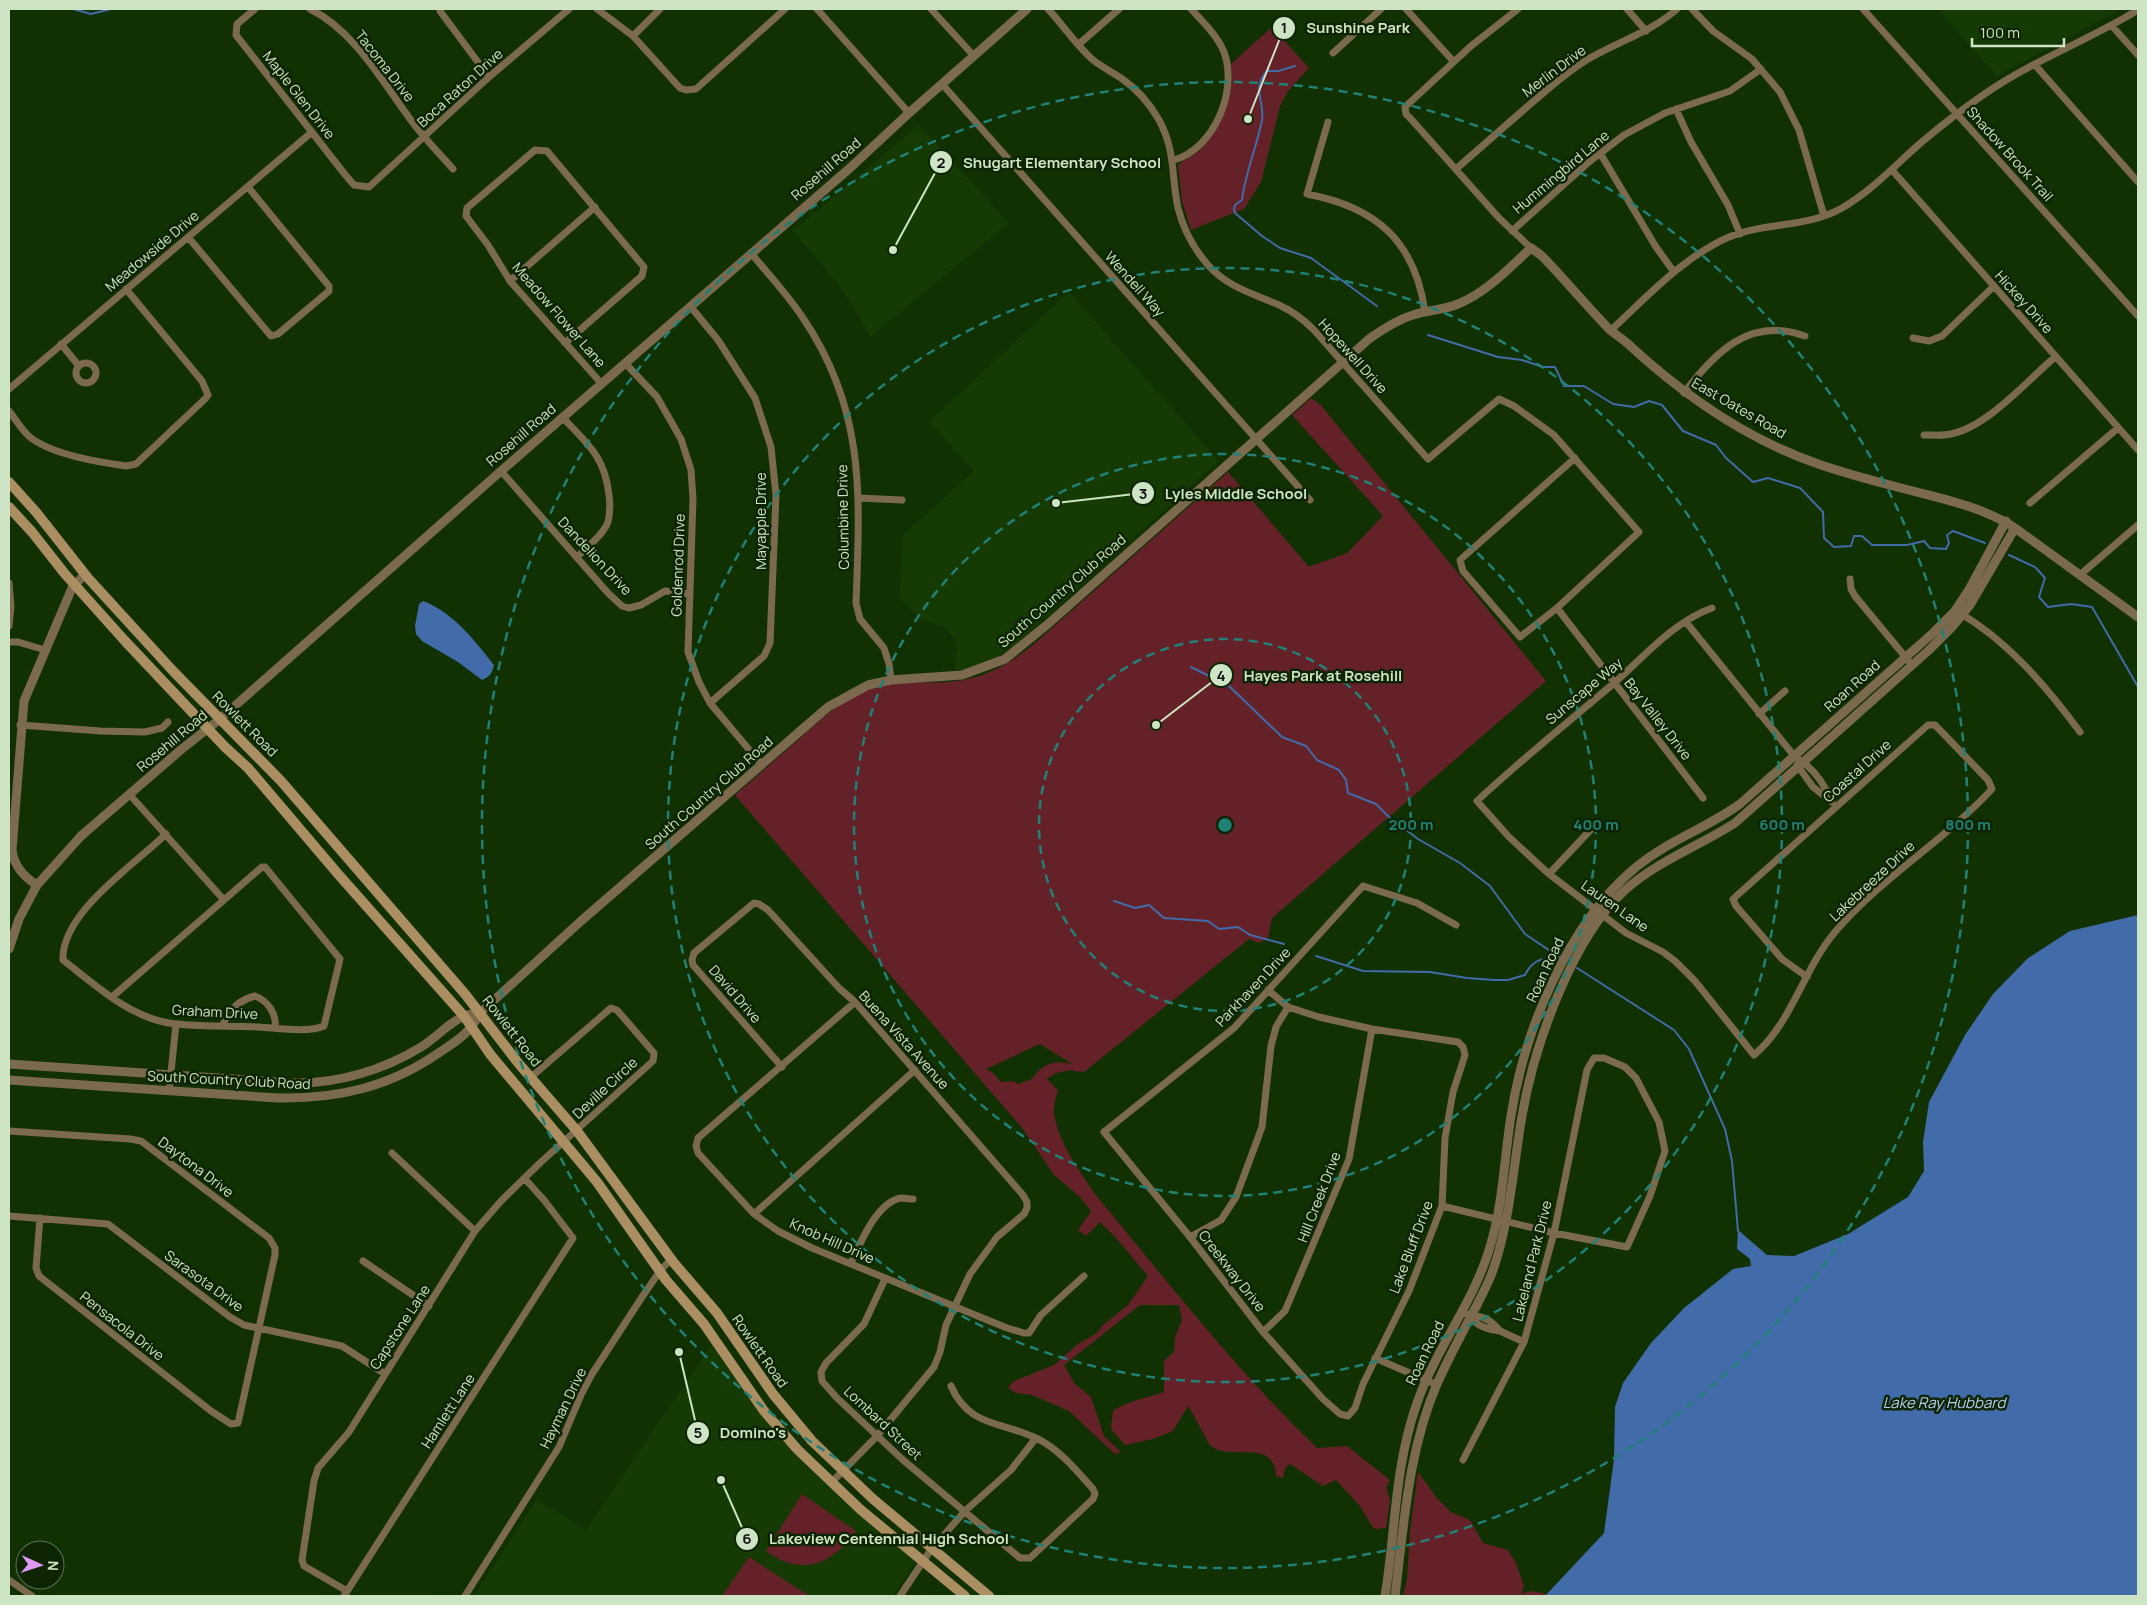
<svg xmlns="http://www.w3.org/2000/svg" width="2147" height="1605" font-family="Manrope,sans-serif">
<style>
.built{fill:#163a04}
.green{fill:#642128;fill-rule:evenodd}
.water{fill:#416ba9}
.lines{fill:none;stroke-linecap:round;stroke-linejoin:round}
.stream{stroke:#416ba9;stroke-width:2}
.minor{stroke:#7c6a4e;stroke-width:7}
.tertiary{stroke:#7c6a4e;stroke-width:9}
.secondary{stroke:#ab8e62;stroke-width:10}
.ring{fill:none;stroke:#228177;stroke-width:2.5;stroke-dasharray:9 6}
.labels{text-anchor:middle;stroke-width:5;stroke-linejoin:round;paint-order:stroke}
.street-label{font-size:14px;fill:#cde5c4;stroke:#0e2505}
.water-label{font-size:15px;font-style:italic;fill:#b5cdf0;stroke:#0e2505}
.centre{fill:#228177;stroke:#0e2505;stroke-width:2.5}
.ring-label{font-size:15px;text-anchor:middle;font-weight:bold;fill:#228177;stroke:#0e2505;stroke-width:5;stroke-linejoin:round;paint-order:stroke}
.leader{fill:none;stroke:#cde5c4;stroke-width:2}
.callout-dot{fill:#cde5c4;stroke:#0e2505;stroke-width:2}
.mark-label{font-size:15px;text-anchor:middle;font-weight:bold;fill:#111}
.callout-label{font-size:15px;text-anchor:middle;font-weight:bold;fill:#cde5c4;stroke:#0e2505;stroke-width:5;stroke-linejoin:round;paint-order:stroke}
</style>
<rect width="100%" height="100%" fill="#113102"/>
<path class="built" d="M 1937,9 L 2121,9 L 1997,76 Z
M 919,125 L 1009,223 L 870,337 L 853,305 L 826,269 L 793,231 Z
M 1069,292 L 1219,461 L 1013,647 L 989,662 L 955,671 L 957,648 L 953,637 L 943,626 L 921,620 L 899,597 L 903,535 L 974,471 L 929,422 Z
M 712,1344 L 801,1461 L 916,1561 L 893,1596 L 474,1596 L 537,1499 L 586,1530 Z"/>
<path class="green" d="M 1272,27 L 1309,68 L 1288,91 L 1280,106 L 1261,182 L 1244,209 L 1191,230 L 1182,201 L 1178,166 C 1183,159 1194,156 1200,150 C 1221,128 1235,94 1231,64 Z
M 1311,398 L 1321,405 L 1333,420 L 1546,681 L 1272,918 L 1268,938 L 1259,943 L 1249,939 L 1084,1072 C 1070,1070 1059,1069 1047,1079 L 1058,1090 C 1056,1097 1053,1106 1054,1113 C 1058,1142 1079,1170 1095,1194 C 1167,1281 1236,1370 1317,1448 L 1347,1446 L 1390,1480 L 1386,1488 L 1390,1499 L 1386,1528 L 1374,1529 L 1359,1505 L 1336,1480 L 1323,1486 L 1290,1464 L 1285,1468 L 1283,1478 L 1276,1476 C 1274,1437 1231,1462 1211,1446 C 1208,1443 1193,1413 1188,1406 L 1173,1431 L 1153,1439 L 1125,1445 L 1111,1429 L 1113,1411 C 1127,1401 1147,1398 1164,1392 L 1164,1361 L 1174,1352 L 1175,1337 L 1182,1320 L 1179,1305 L 1140,1305 L 1064,1365 L 1075,1384 L 1091,1397 L 1104,1436 L 1121,1452 L 1115,1454 L 1069,1411 L 1032,1395 L 1015,1393 L 1008,1387 L 1014,1381 L 1054,1365 L 1078,1344 L 1097,1333 L 1103,1325 L 1128,1305 L 1148,1276 L 1116,1238 L 1100,1222 L 1086,1236 L 1078,1230 L 1091,1211 L 1079,1196 L 1054,1175 L 1023,1129 L 735,795 C 756,777 777,758 798,740 C 820,720 841,700 869,689 C 895,679 922,684 948,682 C 981,680 1009,665 1034,644 L 1228,472 L 1309,567 L 1347,553 L 1383,516 L 1292,415 ZM 1040,1044 L 1074,1065 C 1057,1059 1042,1063 1032,1079 L 1018,1084 L 1013,1081 L 1001,1082 L 992,1072 L 986,1069 Z
M 1418,1472 L 1437,1498 L 1451,1512 L 1470,1520 L 1483,1543 L 1508,1550 L 1516,1563 L 1524,1586 L 1521,1594 L 1531,1591 L 1547,1594 L 1545,1596 L 1403,1596 L 1407,1579 L 1410,1531 Z
M 802,1494 L 856,1531 C 832,1565 801,1577 766,1551 Z
M 749,1557 L 803,1592 L 811,1596 L 722,1596 Z"/>
<path class="water" d="M 423,601 C 453,612 475,641 494,665 C 492,673 490,677 482,680 L 458,662 L 422,641 L 416,634 L 415,626 L 419,604 Z
M 2138,915 L 2138,1596 L 1545,1596 L 1604,1533 L 1614,1459 L 1615,1407 L 1623,1383 L 1651,1343 L 1684,1308 L 1733,1269 L 1751,1266 L 1750,1259 L 1737,1249 L 1738,1230 L 1767,1255 L 1794,1256 L 1848,1234 L 1908,1197 L 1924,1171 L 1923,1142 L 1929,1102 L 1965,1035 L 1993,994 L 2028,958 L 2070,931 Z"/>
<g class="lines">
<path class="stream" d="M 73,9 L 91,14 L 111,9
M 1295,66 L 1278,71 L 1267,71 C 1251,89 1265,101 1262,120 C 1257,146 1245,174 1242,200 L 1235,205 L 1234,209 L 1235,213 L 1262,236 L 1280,248 L 1311,258 L 1377,306
M 1428,335 L 1498,357 L 1522,360 L 1543,367 L 1555,367 L 1564,386 L 1584,386 L 1613,404 L 1634,407 L 1649,401 L 1662,405 L 1683,431 L 1716,445 L 1726,458 L 1753,482 L 1768,478 L 1800,488 L 1823,512 L 1824,538 L 1834,547 L 1851,546 L 1854,536 L 1862,536 L 1872,545 L 1907,545 L 1924,541 L 1930,548 L 1946,549 L 1949,543 L 1947,535 L 1953,531 L 1985,543
M 2009,555 L 2035,567 L 2045,578 L 2039,597 L 2048,607 L 2071,604 L 2092,607 L 2138,687
M 1191,667 L 1229,686 L 1282,737 L 1306,746 L 1317,760 L 1339,770 L 1346,780 L 1348,793 L 1376,804 L 1389,817 L 1418,839 L 1460,863 L 1490,886 L 1525,934 L 1559,957
M 1114,901 L 1135,908 L 1149,905 L 1164,918 L 1208,921 L 1219,929 L 1238,927 L 1250,935 L 1284,944
M 1316,956 L 1363,971 L 1430,972 L 1467,978 L 1494,980 L 1508,980 L 1525,975 C 1533,959 1541,959 1559,957
M 1577,968 L 1674,1030 L 1689,1049 L 1725,1129 L 1732,1161 L 1738,1231"/>
<path class="minor" d="M 255,9 L 237,24 L 236,35 L 343,172 L 354,185 L 369,187 L 489,77 L 569,9
M 310,9 C 354,31 380,78 408,116 C 421,135 438,152 453,169
M 597,9 L 633,36 L 680,88 L 686,90 L 696,89 L 785,9
M 817,9 L 909,113
M 931,9 L 974,56
M 1048,9 C 1063,25 1076,45 1093,60 C 1102,67 1112,72 1121,78 C 1137,89 1150,104 1159,120 C 1176,151 1171,176 1178,208 C 1183,228 1194,249 1208,265 C 1227,287 1254,294 1279,305 C 1292,311 1303,319 1313,329 L 1428,459 L 1499,399 L 1514,406 L 1554,435 L 1639,532 L 1557,608 L 1520,637 L 1463,571 L 1460,560 L 1575,458
M 1406,9 L 1454,62
M 1518,9 L 1471,46 L 1405,107 L 1406,114 L 1411,119 L 1499,218 L 1531,248
M 1627,9 L 1646,31
M 1692,9 L 1713,31 L 1752,59 L 1780,92 L 1799,130 L 1824,216
M 1863,9 L 2138,316
M 440,11 L 489,77
M 2112,26 L 2138,55
M 633,36 L 660,9
M 1079,44 L 1119,9
M 1333,53 L 1381,9
M 2035,65 L 2138,182
M 942,84 L 1310,500
M 1676,109 L 1691,142 L 1728,205 L 1740,234
M 1328,122 L 1307,194 C 1376,207 1415,241 1425,312
M 1600,153 L 1656,247 L 1674,272
M 1174,160 C 1215,148 1238,90 1224,52 C 1217,35 1203,22 1191,9
M 1456,169 C 1480,148 1504,127 1528,106 C 1546,91 1564,74 1585,61 C 1616,42 1650,33 1677,9
M 1892,170 L 2138,450
M 1512,231 L 1589,162 L 1624,135 L 1665,113 L 1730,91 L 1761,69
M 188,237 L 271,336 L 278,334 L 329,291 L 329,286 L 248,187
M 751,253 C 768,274 788,295 803,318 C 866,411 860,496 856,603 L 860,619 L 884,648 L 889,664 L 891,680
M 510,281 L 595,207
M 690,306 L 718,340 L 755,398 L 771,447 L 776,495 L 770,643 L 764,656 L 710,703
M 1611,330 C 1647,297 1683,257 1729,237 C 1765,222 1807,228 1842,208 C 1873,190 1896,164 1923,141 C 1943,124 1964,108 1986,93 C 2034,60 2089,40 2138,10
M 1913,338 L 1929,341 L 1942,336 L 1993,287
M 565,343 L 642,276 L 644,267 L 547,151 L 535,150 L 467,208 L 466,216 L 488,245 L 510,281 L 601,383
M 61,344 L 79,366
M 625,363 L 657,397 L 681,439 L 691,470 L 693,499 L 688,652 L 699,682 L 710,703 L 762,765
M76 373a10 10 0 1 1 20 0a10 10 0 1 1-20 0Z
M 9,389 L 312,132
M 1684,393 C 1715,352 1750,316 1805,336
M 9,411 C 16,420 23,432 31,438 C 54,455 98,462 126,466 L 136,464 L 205,399 L 208,395 L 202,381 L 126,289
M 562,417 C 587,443 605,457 609,495 C 610,503 610,514 608,522 C 603,535 587,547 577,557
M 1924,435 C 1933,435 1943,436 1951,434 C 1987,427 2027,381 2055,357
M 501,471 L 608,593 L 622,606 L 629,608 L 641,605 L 665,591 L 689,594
M 858,498 L 902,500
M 2030,503 L 2118,428
M 2081,574 L 2138,525
M 1850,579 L 1851,589 L 1855,596 L 1912,665
M 9,583 L 11,607 L 9,626
M 1557,608 L 1703,798
M 1712,608 C 1673,622 1644,657 1613,684 C 1567,723 1521,760 1477,801 L 1509,837 L 1549,874 L 1626,933 L 1663,952 L 1675,961 L 1695,981 L 1754,1055 C 1792,1023 1803,970 1835,932 C 1881,878 1944,841 1992,789 L 1988,780 L 1935,725 L 1928,725 L 1733,899 L 1736,906 L 1782,959 L 1807,977
M 1958,612 C 2007,640 2047,687 2080,732
M 1686,622 L 1795,757 C 1813,767 1824,783 1832,802
M 9,642 L 18,642 L 45,650
M 1759,714 L 1785,691
M 20,725 L 101,731 L 145,732 L 162,728 L 168,722
M 1797,765 L 1813,787 L 1832,802
M 130,795 L 224,900
M 1549,874 L 1597,823
M 1268,990 L 1288,1007 L 1319,1017 L 1372,1029 L 1458,1042 L 1463,1047 L 1465,1055 L 1453,1092 L 1445,1138 L 1442,1206 L 1409,1291 L 1363,1384 L 1355,1408 L 1348,1416 L 1340,1414 L 1323,1399 L 1263,1332 L 1190,1237 L 1104,1132 L 1234,1028 L 1363,886 L 1417,903 L 1456,925
M 112,997 L 262,867 L 265,867 L 340,959 L 324,1026 C 308,1033 277,1028 259,1027 C 230,1025 191,1028 164,1022 C 126,1014 93,983 63,960 C 61,913 134,865 166,834
M 855,1002 L 698,1138 L 696,1146 L 698,1153 L 754,1214 L 778,1231 L 812,1248 L 1007,1328 L 1024,1333 L 1029,1333 L 1041,1315 L 1084,1276
M 223,1025 C 229,1009 239,1000 255,996 C 268,1001 277,1014 275,1028
M 782,1067 L 693,965 L 692,960 L 694,953 L 754,903 L 759,904 L 768,910 L 839,988 L 855,1002 L 1023,1195 L 1027,1202 L 1027,1208 L 1024,1214 L 997,1237 L 970,1274 L 946,1325 L 940,1352 L 934,1367 L 877,1436 L 831,1483
M 169,1091 L 176,1024
M 9,1131 L 130,1139 L 141,1141 L 269,1238 L 275,1248 L 275,1255 L 238,1423 L 231,1424 L 211,1411 L 39,1276 L 36,1268 L 40,1218
M 392,1153 L 475,1231
M 1442,1206 L 1554,1233 L 1627,1247 L 1650,1196 L 1665,1151 L 1659,1122 L 1636,1078 L 1625,1067 L 1604,1058 L 1594,1058 L 1587,1070 L 1554,1233 L 1524,1342 L 1463,1460
M 754,1214 L 915,1070
M 9,1216 L 108,1224 L 230,1317 L 244,1325 L 342,1346 L 385,1374
M 1190,1237 L 1221,1220 L 1236,1197 L 1262,1127 L 1271,1046 L 1276,1027 L 1288,1007
M 363,1261 L 429,1306
M 851,1263 C 860,1243 877,1202 901,1198 C 904,1198 909,1199 913,1199
M 885,1279 L 864,1324 L 826,1363 L 821,1372 L 822,1381 L 837,1398 L 903,1460 L 1020,1558 L 1030,1558 L 1093,1499 L 1095,1494 L 1093,1489 C 1077,1471 1058,1448 1036,1438 C 1000,1421 969,1427 951,1386
M 1462,1311 C 1468,1314 1470,1318 1475,1322 C 1482,1328 1492,1330 1500,1331 C 1493,1322 1483,1315 1471,1316
M 1500,1331 L 1524,1342
M 1263,1332 L 1285,1311 L 1349,1159 L 1372,1029
M 1375,1358 L 1437,1385
M 9,1580 L 32,1596
M 347,1591 L 304,1566 L 302,1560 L 314,1481 L 318,1468 L 349,1432 L 475,1231 L 501,1201 L 541,1162 L 653,1061 L 654,1053 L 617,1010 L 611,1008 L 531,1077
M 344,1596 L 573,1238 L 544,1200 L 525,1179
M 465,1596 L 559,1447 L 581,1395 L 592,1374 L 642,1297 L 660,1271 L 672,1258
M 900,1596 L 928,1554 L 950,1528 L 965,1511 L 1011,1470 L 1036,1438"/>
<path class="tertiary" d="M 37,885 L 81,836 L 183,748 L 220,719 L 501,471 L 850,168 L 909,113 L 1027,9
M 9,949 L 19,919 L 37,885 C 24,877 14,866 12,850 L 24,701 L 72,588 L 85,574
M 9,1064 L 293,1083 C 337,1084 384,1070 421,1047 C 435,1039 450,1021 465,1016 C 469,1014 475,1014 480,1013
M 9,1080 L 278,1098 C 338,1099 390,1087 440,1052 C 458,1040 470,1033 480,1013 L 581,921 L 828,707 L 868,685 L 891,680 L 962,675 L 1005,659 L 1048,624 L 1369,339 C 1383,329 1397,320 1413,315 C 1428,310 1444,310 1458,304 C 1487,292 1509,268 1531,248 L 1542,256 C 1565,280 1586,305 1609,329 C 1615,334 1621,338 1627,343 C 1684,396 1747,440 1821,465 C 1848,474 1874,481 1901,488 C 1940,498 1981,506 2015,528 L 2138,617
M 1385,1596 C 1396,1530 1394,1468 1417,1403 C 1436,1348 1474,1302 1490,1247 C 1503,1204 1504,1160 1511,1116 C 1524,1031 1568,924 1635,868 C 1667,841 1707,828 1740,804 L 1933,633 L 1955,611 L 1970,588 L 2006,521
M 1395,1596 C 1404,1525 1408,1451 1437,1384 C 1449,1357 1463,1331 1477,1305 C 1482,1294 1488,1284 1492,1273 C 1510,1223 1513,1168 1522,1116 C 1534,1046 1572,938 1625,890 C 1658,861 1699,846 1735,823 L 1929,650 L 1953,626 L 1970,605 L 2015,528"/>
<path class="secondary" d="M 9,482 L 36,512 L 88,578 L 173,671 L 281,781 L 465,994 L 519,1064 L 577,1131 L 674,1263 L 717,1313 L 773,1394 L 812,1441 L 873,1499 L 989,1596
M 9,507 L 32,532 L 65,574 L 125,641 L 225,747 L 248,768 L 338,874 L 464,1016 L 490,1054 L 597,1182 L 666,1280 L 704,1324 L 764,1411 L 798,1450 L 861,1510 L 965,1596"/>
</g>
<g class="ring">
<circle cx="1225" cy="825" r="186"/>
<circle cx="1225" cy="825" r="371"/>
<circle cx="1225" cy="825" r="557"/>
<circle cx="1225" cy="825" r="743"/>
</g>
<g class="labels">
<g class="street-label">
<text transform="translate(385 66) rotate(52)" y="5">Tacoma Drive</text>
<text transform="translate(1554 71) rotate(-37)" y="5">Merlin Drive</text>
<text transform="translate(460 88) rotate(-42)" y="5">Boca Raton Drive</text>
<text transform="translate(299 95) rotate(52)" y="5">Maple Glen Drive</text>
<text transform="translate(2010 154) rotate(48)" y="5">Shadow Brook Trail</text>
<text transform="translate(826 169) rotate(-41)" y="5">Rosehill Road</text>
<text transform="translate(1561 172) rotate(-40)" y="5">Hummingbird Lane</text>
<text transform="translate(152 251) rotate(-40)" y="5">Meadowside Drive</text>
<text transform="translate(1135 284) rotate(48)" y="5">Wendell Way</text>
<text transform="translate(2024 302) rotate(48)" y="5">Hickey Drive</text>
<text transform="translate(559 315) rotate(49)" y="5">Meadow Flower Lane</text>
<text transform="translate(1353 356) rotate(48)" y="5">Hopewell Drive</text>
<text transform="translate(1739 408) rotate(30)" y="5">East Oates Road</text>
<text transform="translate(521 435) rotate(-41)" y="5">Rosehill Road</text>
<text transform="translate(843 517) rotate(-91)" y="5">Columbine Drive</text>
<text transform="translate(761 521) rotate(-90)" y="5">Mayapple Drive</text>
<text transform="translate(595 556) rotate(47)" y="5">Dandelion Drive</text>
<text transform="translate(678 565) rotate(-88)" y="5">Goldenrod Drive</text>
<text transform="translate(1062 591) rotate(-41)" y="5">South Country Club Road</text>
<text transform="translate(1852 686) rotate(-42)" y="5">Roan Road</text>
<text transform="translate(1584 691) rotate(-40)" y="5">Sunscape Way</text>
<text transform="translate(1658 719) rotate(52)" y="5">Bay Valley Drive</text>
<text transform="translate(245 724) rotate(45)" y="5">Rowlett Road</text>
<text transform="translate(172 741) rotate(-40)" y="5">Rosehill Road</text>
<text transform="translate(1857 771) rotate(-42)" y="5">Coastal Drive</text>
<text transform="translate(709 793) rotate(-41)" y="5">South Country Club Road</text>
<text transform="translate(1872 881) rotate(-43)" y="5">Lakebreeze Drive</text>
<text transform="translate(1615 906) rotate(35)" y="5">Lauren Lane</text>
<text transform="translate(1545 970) rotate(-65)" y="5">Roan Road</text>
<text transform="translate(1253 987) rotate(-47)" y="5">Parkhaven Drive</text>
<text transform="translate(735 994) rotate(49)" y="5">David Drive</text>
<text transform="translate(215 1012) rotate(3)" y="5">Graham Drive</text>
<text transform="translate(512 1031) rotate(52)" y="5">Rowlett Road</text>
<text transform="translate(904 1040) rotate(48)" y="5">Buena Vista Avenue</text>
<text transform="translate(229 1080) rotate(3)" y="5">South Country Club Road</text>
<text transform="translate(605 1088) rotate(-43)" y="5">Deville Circle</text>
<text transform="translate(196 1167) rotate(37)" y="5">Daytona Drive</text>
<text transform="translate(1319 1197) rotate(-69)" y="5">Hill Creek Drive</text>
<text transform="translate(832 1241) rotate(24)" y="5">Knob Hill Drive</text>
<text transform="translate(1411 1247) rotate(-69)" y="5">Lake Bluff Drive</text>
<text transform="translate(1532 1261) rotate(-76)" y="5">Lakeland Park Drive</text>
<text transform="translate(1232 1271) rotate(52)" y="5">Creekway Drive</text>
<text transform="translate(204 1281) rotate(36)" y="5">Sarasota Drive</text>
<text transform="translate(122 1326) rotate(38)" y="5">Pensacola Drive</text>
<text transform="translate(400 1327) rotate(-57)" y="5">Capstone Lane</text>
<text transform="translate(760 1351) rotate(55)" y="5">Rowlett Road</text>
<text transform="translate(1425 1353) rotate(-64)" y="5">Roan Road</text>
<text transform="translate(563 1408) rotate(-64)" y="5">Hayman Drive</text>
<text transform="translate(448 1411) rotate(-57)" y="5">Hamlett Lane</text>
<text transform="translate(883 1423) rotate(43)" y="5">Lombard Street</text>
</g>
<g class="water-label">
<text x="1944" y="1408">Lake Ray Hubbard</text>
</g>
</g>
<circle cx="1225" cy="825" r="8" class="centre"/>
<g class="ring-label">
<text x="1411" y="830">200 m</text>
<text x="1596" y="830">400 m</text>
<text x="1782" y="830">600 m</text>
<text x="1968" y="830">800 m</text>
</g>
<path class="leader" d="M1248 119L1284 28M893 250L941 162M1056 503L1143 493M1156 725L1221 675M679 1352L698 1433M721 1480L747 1539"/>
<g class="callout-dot">
<circle cx="1248" cy="119" r="5"/>
<circle cx="893" cy="250" r="5"/>
<circle cx="1056" cy="503" r="5"/>
<circle cx="1156" cy="725" r="5"/>
<circle cx="679" cy="1352" r="5"/>
<circle cx="721" cy="1480" r="5"/>
<circle cx="1284" cy="28" r="12"/>
<circle cx="941" cy="162" r="12"/>
<circle cx="1143" cy="493" r="12"/>
<circle cx="1221" cy="675" r="12"/>
<circle cx="698" cy="1433" r="12"/>
<circle cx="747" cy="1539" r="12"/>
</g>
<g class="mark-label">
<text x="1284" y="33">1</text>
<text x="941" y="168">2</text>
<text x="1143" y="499">3</text>
<text x="1221" y="681">4</text>
<text x="698" y="1438">5</text>
<text x="747" y="1544">6</text>
</g>
<g class="callout-label">
<text x="1358" y="33">Sunshine Park</text>
<text x="1062" y="168">Shugart Elementary School</text>
<text x="1236" y="499">Lyles Middle School</text>
<text x="1323" y="681">Hayes Park at Rosehill</text>
<text x="753" y="1438">Domino's</text>
<text x="889" y="1544">Lakeview Centennial High School</text>
</g>
<rect width="2147" height="1605" fill="none" stroke="#cde5c4" stroke-width="20"/>
<g transform="translate(40 1565) rotate(93)"><circle r="24" fill="#0e2505" stroke="#5a7251"/>
<path d="M0-4L9 19L0 12L-9 19Z" fill="#dd99f3"/>
<text y="-8" font-size="14" font-weight="bold" text-anchor="middle" fill="#cde5c4">N</text>
</g>
<path d="M1972 38v8h92v-8" fill="none" stroke="#cde5c4" stroke-width="2.5"/>
<text x="1980" y="38" font-size="15" fill="#cde5c4" stroke="#0e2505" stroke-width="4" paint-order="stroke">100 m</text>
</svg>
